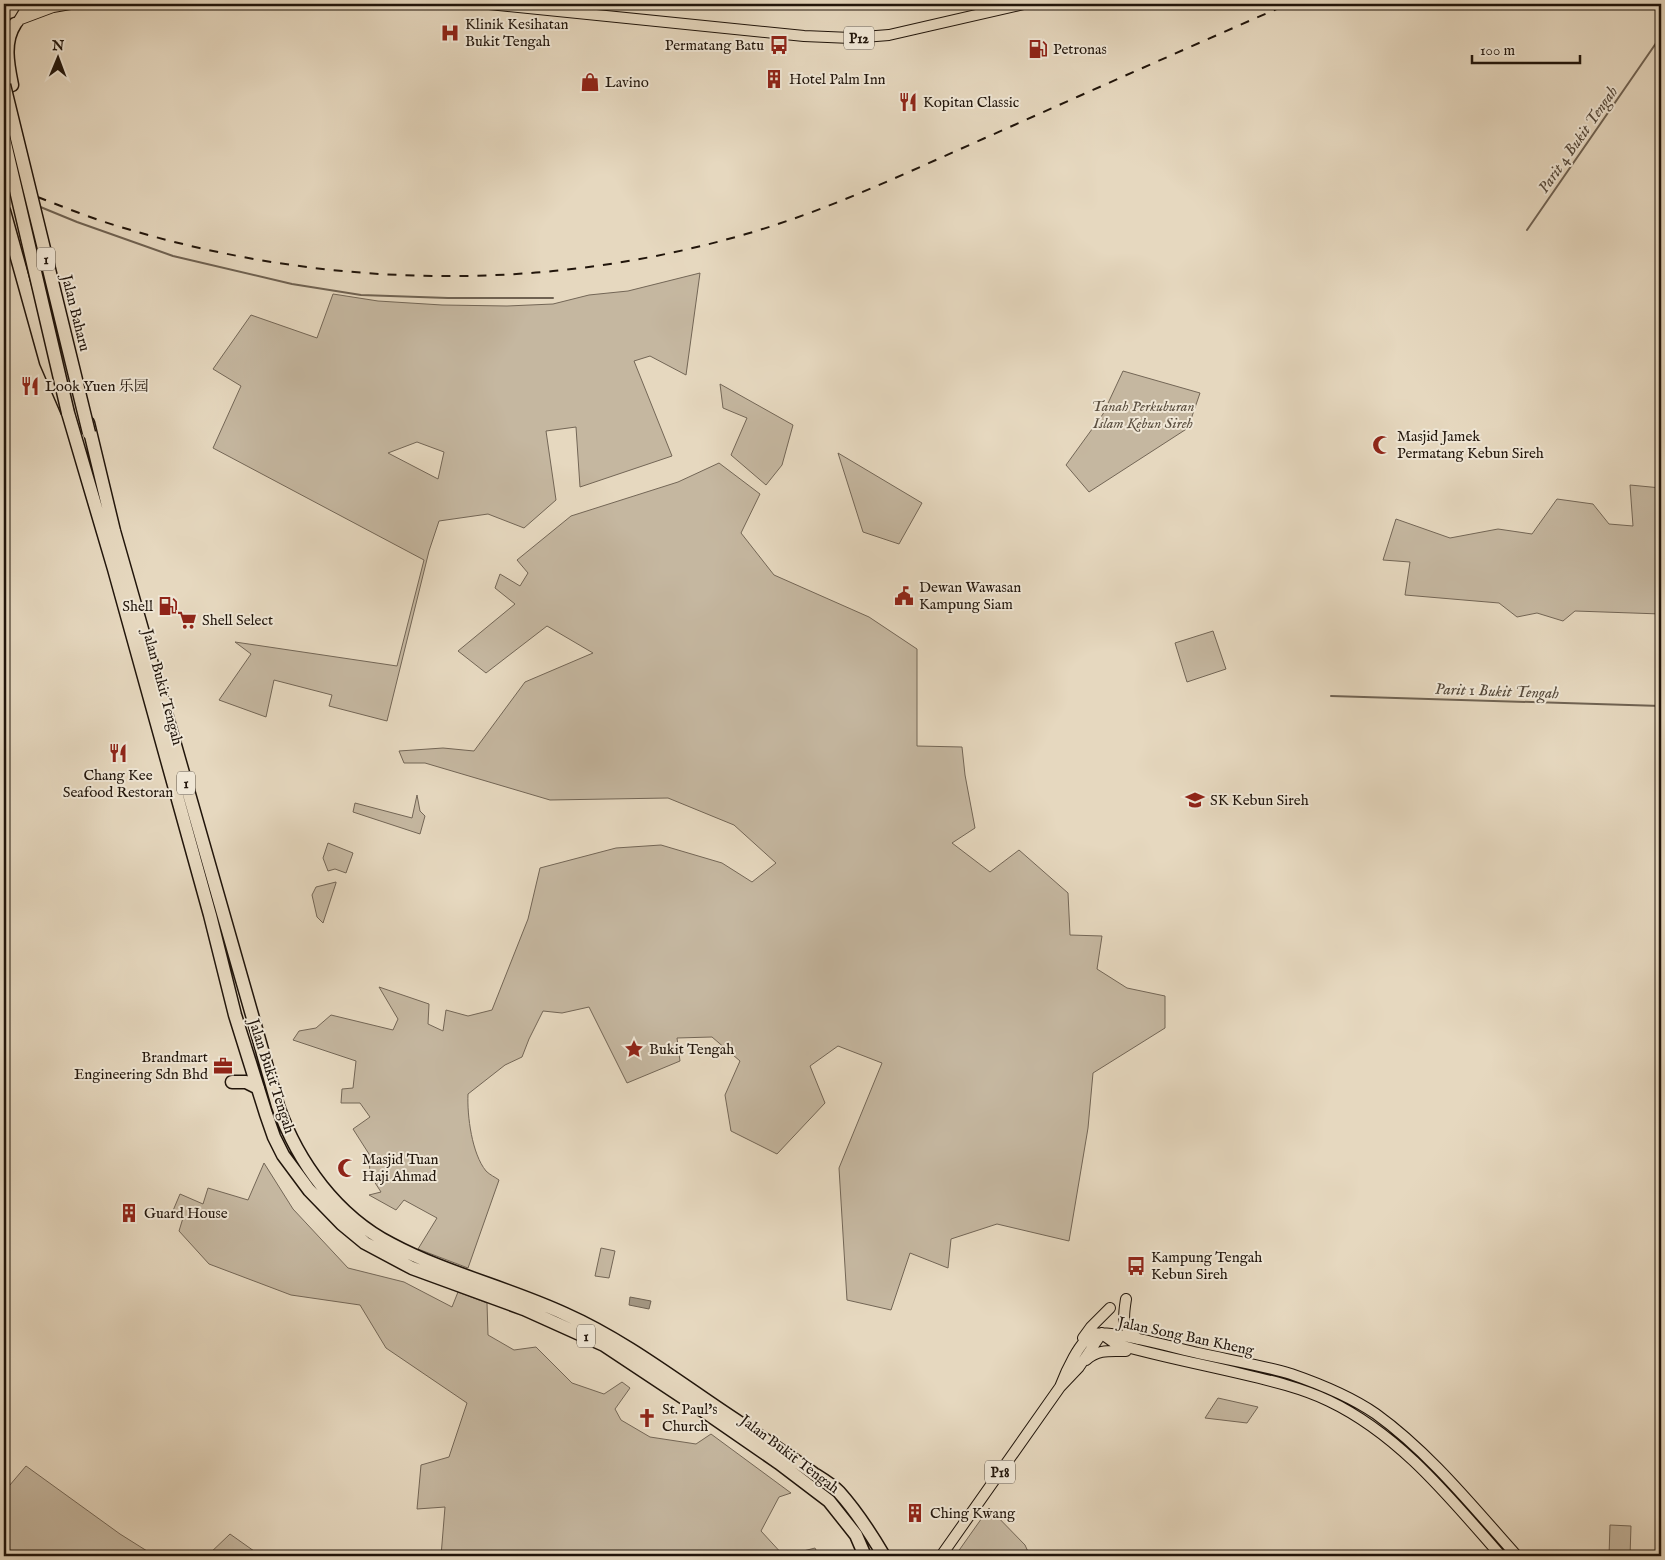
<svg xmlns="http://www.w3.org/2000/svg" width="1665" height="1560" font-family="'IM FELL English','Noto Serif SC',serif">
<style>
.green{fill:#c5b7a0;stroke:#736656;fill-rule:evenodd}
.water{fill:#a39682;stroke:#6f6252}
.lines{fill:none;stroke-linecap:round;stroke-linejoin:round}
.stream{stroke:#6f6252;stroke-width:2}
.major-casing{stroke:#21150b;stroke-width:12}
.highway-casing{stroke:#21150b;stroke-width:15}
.major{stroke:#e6d8bf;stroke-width:10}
.highway{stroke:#e6d8bf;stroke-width:12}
.rail{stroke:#21150b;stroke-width:2;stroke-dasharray:9 9;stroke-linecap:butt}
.highway-bridge-casing{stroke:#21150b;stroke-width:15;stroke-linecap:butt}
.highway-bridge{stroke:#e6d8bf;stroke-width:12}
.labels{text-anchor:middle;stroke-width:4;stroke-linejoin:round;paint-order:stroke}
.shield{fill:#efe6d5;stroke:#5f5448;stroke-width:1}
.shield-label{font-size:14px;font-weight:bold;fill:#21150b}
.poi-label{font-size:15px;fill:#21150b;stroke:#efe6d5;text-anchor:start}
.street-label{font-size:15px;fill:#21150b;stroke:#efe6d5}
.park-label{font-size:15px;font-style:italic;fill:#5a4e3f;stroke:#efe6d5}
.water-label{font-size:16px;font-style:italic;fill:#55493b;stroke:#efe6d5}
</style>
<rect width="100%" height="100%" fill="#e6d8bf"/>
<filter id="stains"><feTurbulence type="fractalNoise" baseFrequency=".004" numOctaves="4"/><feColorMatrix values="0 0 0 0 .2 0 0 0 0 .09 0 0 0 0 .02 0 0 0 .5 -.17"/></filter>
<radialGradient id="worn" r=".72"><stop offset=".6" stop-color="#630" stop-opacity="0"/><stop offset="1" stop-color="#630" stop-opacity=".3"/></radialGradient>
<path class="green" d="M 700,273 L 686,375 L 650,356 L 634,361 L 672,456 L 580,487 L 576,427 L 546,431 L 556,500 L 524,528 L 488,514 L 439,521 L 429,551 L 387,721 L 329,706 L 332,695 L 274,680 L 266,717 L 219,700 L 251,654 L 235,642 L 397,666 L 424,560 L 213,448 L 241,386 L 213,369 L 251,315 L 317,338 L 333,294 L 378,301 L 442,305 L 507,306 L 553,304 L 589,295 L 628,291 ZM 417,442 L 444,452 L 438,479 L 388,453 Z
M 1123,371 L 1200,393 L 1188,428 L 1089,492 L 1066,465 L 1103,414 Z
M 720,384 L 793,425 L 782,465 L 766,485 L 731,455 L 747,418 L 723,408 Z
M 838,453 L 922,503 L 899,544 L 863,532 Z
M 719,463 L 760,494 L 741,533 L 774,575 L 869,617 L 917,649 L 917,746 L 962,747 L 965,775 L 975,828 L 952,843 L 990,872 L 1019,850 L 1068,893 L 1070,935 L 1102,936 L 1097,969 L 1127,988 L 1165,996 L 1165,1028 L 1093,1073 L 1088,1128 L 1069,1241 L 997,1224 L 951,1239 L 948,1268 L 910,1253 L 891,1310 L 847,1300 L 839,1168 L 882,1063 L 838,1046 L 810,1066 L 825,1103 L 777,1154 L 731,1131 L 725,1095 L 740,1061 L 712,1037 L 677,1038 L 680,1061 L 627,1083 L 589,1007 L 562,1013 L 543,1011 L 529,1039 L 522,1057 L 505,1065 L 468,1094 C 467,1116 472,1154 486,1171 C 490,1175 495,1177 499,1180 L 468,1268 L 418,1249 L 437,1218 L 404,1200 L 396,1210 L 369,1195 L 381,1192 L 370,1175 L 369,1154 L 353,1129 L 370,1117 L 360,1103 L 341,1103 L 342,1089 L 353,1088 L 356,1061 L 293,1040 L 299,1031 L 316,1028 L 331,1015 L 393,1030 L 398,1019 L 379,987 L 429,1004 L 428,1024 L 443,1031 L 446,1010 L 468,1016 L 492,1010 L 528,919 L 540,868 L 616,848 L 661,845 L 722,863 L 752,882 L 776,863 L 734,825 L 668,798 L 550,800 L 425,763 L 404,763 L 399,751 L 443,748 L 474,751 L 525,682 L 593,653 L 547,626 L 486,673 L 458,651 L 515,604 L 495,588 L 500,574 L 520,586 L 528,573 L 517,560 L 571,516 L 678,482 Z
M 1630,485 L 1661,488 L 1661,614 L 1575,611 L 1563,621 L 1537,613 L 1517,617 L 1499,603 L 1405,595 L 1410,562 L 1383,560 L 1396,519 L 1450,538 L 1498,529 L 1532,534 L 1557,499 L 1593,504 L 1609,524 L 1633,526 Z
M 1213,631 L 1226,669 L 1187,682 L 1175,643 Z
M 417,795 L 420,811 L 425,816 L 420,834 L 353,812 L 355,803 L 412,818 Z
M 328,843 L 353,853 L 346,873 L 335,869 L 328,871 L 323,858 Z
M 336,882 L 336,883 L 323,923 L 317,917 L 312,895 L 316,887 Z
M 264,1163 L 293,1209 L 348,1268 L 404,1282 L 452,1307 L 458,1292 L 487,1303 L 488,1335 L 514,1350 L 536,1347 L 572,1383 L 604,1394 L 622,1382 L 630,1388 L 615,1409 L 621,1420 L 650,1437 L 696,1444 L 711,1434 L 791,1493 L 779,1497 L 761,1531 L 784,1556 L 815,1548 L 819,1556 L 441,1556 L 445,1507 L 417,1509 L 421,1465 L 449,1457 L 467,1403 L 386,1348 L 360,1305 L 291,1295 L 209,1264 L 179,1231 L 183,1218 L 172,1213 L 180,1194 L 203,1204 L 208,1188 L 248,1200 Z
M 601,1248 L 615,1251 L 609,1278 L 595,1276 Z
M 1218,1398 L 1258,1407 L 1247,1423 L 1205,1418 Z
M 26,1466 L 120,1534 L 155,1556 L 4,1556 L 4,1492 Z
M 989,1508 L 1025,1545 L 1030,1556 L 955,1556 Z
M 1610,1525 L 1631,1526 L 1630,1556 L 1609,1556 Z
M 230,1534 L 261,1556 L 207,1556 Z"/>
<path class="water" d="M 630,1297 L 651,1301 L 649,1309 L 629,1305 Z"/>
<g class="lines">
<path class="stream" d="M 4,192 L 13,196
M 38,206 L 77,222 L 173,256 L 292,284 L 361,295 L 448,298 L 553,298
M 1527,230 L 1661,36
M 1331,696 L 1661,706"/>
<g class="major-casing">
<path id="major" d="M 489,4 L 804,36 L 851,38 L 889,35 L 1024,4
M 21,19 L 53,7 L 70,4
M 4,32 L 18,22 L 29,4
M 1126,1299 C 1123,1319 1121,1326 1138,1339
M 1102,1334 L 1116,1344 C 1158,1356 1200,1364 1242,1374 C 1272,1381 1302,1388 1329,1401 C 1400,1435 1450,1498 1501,1556
M 1083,1338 L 1091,1327 L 1110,1308
M 1086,1360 C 1098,1349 1110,1351 1126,1351
M 1060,1387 C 1065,1374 1080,1339 1094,1334 C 1110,1329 1179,1349 1198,1353 C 1229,1360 1261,1365 1291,1374 C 1320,1384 1350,1396 1376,1414 C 1430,1453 1473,1507 1517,1556
M 941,1556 L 1060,1387 L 1079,1367 L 1102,1333"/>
</g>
<g class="highway-casing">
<path id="highway" d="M 12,85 C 8,65 3,42 15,24
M 4,211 L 46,362 L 68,413 L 114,569 L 210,915 L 235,1015 L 266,1114 L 274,1137 L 283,1155 L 309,1190 L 342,1224 L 365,1243 L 412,1268 L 524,1309 L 604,1345 L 708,1414 L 779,1463 L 829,1501 L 856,1535 L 865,1556
M 88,423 L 114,531 L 278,1106 C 298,1163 337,1216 391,1244 C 445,1273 509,1288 565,1314 C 628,1342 683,1386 740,1423 C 765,1440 790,1456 814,1474 C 822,1479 832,1485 839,1492 C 857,1512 871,1534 884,1556
M 232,1082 L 246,1082 L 258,1088"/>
</g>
<use href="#major" class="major"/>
<use href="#highway" class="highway"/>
<path class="rail" d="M 4,184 C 44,199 83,216 124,228 C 326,289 544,293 746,234 C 829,210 906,173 985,138 C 1086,93 1187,48 1288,4"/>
<g class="highway-bridge-casing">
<path id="highway-bridge" d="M 4,85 L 89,433
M 4,139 L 68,413"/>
</g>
<use href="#highway-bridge" class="highway-bridge"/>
</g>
<defs>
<g id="hospital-bare" transform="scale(1.5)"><path d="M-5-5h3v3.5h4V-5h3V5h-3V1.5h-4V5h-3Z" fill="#8f2418" stroke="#efe6d5" stroke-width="2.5" paint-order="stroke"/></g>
<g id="bus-bare" transform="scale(1.5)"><path d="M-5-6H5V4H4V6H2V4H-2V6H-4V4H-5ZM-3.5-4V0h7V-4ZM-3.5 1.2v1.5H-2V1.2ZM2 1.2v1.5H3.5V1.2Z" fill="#8f2418" stroke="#efe6d5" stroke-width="2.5" paint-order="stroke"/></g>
<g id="fuel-bare" transform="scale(1.5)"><path d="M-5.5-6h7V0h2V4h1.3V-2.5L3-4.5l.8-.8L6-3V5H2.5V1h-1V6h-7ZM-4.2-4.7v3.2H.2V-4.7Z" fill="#8f2418" stroke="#efe6d5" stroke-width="2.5" paint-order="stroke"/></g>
<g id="building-bare" transform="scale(1.5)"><path d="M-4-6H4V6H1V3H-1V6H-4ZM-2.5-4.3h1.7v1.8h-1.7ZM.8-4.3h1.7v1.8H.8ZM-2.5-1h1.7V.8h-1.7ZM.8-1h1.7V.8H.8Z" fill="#8f2418" stroke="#efe6d5" stroke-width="2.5" paint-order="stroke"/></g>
<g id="shop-bare" transform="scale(1.5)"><path d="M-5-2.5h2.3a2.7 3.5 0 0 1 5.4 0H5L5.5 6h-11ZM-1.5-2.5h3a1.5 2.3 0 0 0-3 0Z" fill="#8f2418" stroke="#efe6d5" stroke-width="2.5" paint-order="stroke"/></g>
<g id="restaurant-bare" transform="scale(1.5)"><path d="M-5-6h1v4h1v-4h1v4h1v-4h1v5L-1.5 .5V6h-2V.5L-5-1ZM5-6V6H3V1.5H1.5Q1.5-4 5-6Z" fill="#8f2418" stroke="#efe6d5" stroke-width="2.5" paint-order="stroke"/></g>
<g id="mosque-bare" transform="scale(1.5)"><path d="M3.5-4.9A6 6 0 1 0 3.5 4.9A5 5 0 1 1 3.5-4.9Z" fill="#8f2418" stroke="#efe6d5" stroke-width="2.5" paint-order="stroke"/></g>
<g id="civic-bare" transform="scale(1.5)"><path d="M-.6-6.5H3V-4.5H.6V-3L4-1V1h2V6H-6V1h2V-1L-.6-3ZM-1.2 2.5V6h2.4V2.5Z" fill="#8f2418" stroke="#efe6d5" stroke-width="2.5" paint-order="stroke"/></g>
<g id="supermarket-bare" transform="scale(1.5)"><path d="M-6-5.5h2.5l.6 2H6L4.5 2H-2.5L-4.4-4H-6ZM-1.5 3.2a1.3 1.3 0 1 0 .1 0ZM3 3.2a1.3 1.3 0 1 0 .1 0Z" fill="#8f2418" stroke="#efe6d5" stroke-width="2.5" paint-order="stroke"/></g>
<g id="school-bare" transform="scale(1.5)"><path d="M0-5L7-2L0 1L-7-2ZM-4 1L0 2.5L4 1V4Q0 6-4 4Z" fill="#8f2418" stroke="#efe6d5" stroke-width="2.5" paint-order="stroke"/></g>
<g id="sight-bare" transform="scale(1.5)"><path d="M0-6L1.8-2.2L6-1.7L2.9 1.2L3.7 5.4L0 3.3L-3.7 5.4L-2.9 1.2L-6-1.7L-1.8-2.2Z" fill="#8f2418" stroke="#efe6d5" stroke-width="2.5" paint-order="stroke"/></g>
<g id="office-bare" transform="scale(1.5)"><path d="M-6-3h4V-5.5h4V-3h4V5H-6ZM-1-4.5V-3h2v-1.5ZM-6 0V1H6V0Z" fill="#8f2418" stroke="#efe6d5" stroke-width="2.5" paint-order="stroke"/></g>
<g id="church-bare" transform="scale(1.5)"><path d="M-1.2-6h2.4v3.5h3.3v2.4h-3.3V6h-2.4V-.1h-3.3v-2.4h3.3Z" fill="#8f2418" stroke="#efe6d5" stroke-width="2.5" paint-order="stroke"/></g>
</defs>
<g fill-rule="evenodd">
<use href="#hospital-bare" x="450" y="33"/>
<use href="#bus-bare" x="779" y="45"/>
<use href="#fuel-bare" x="1038" y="49"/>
<use href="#building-bare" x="774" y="79"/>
<use href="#shop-bare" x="590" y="82"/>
<use href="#restaurant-bare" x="908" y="102"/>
<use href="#restaurant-bare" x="30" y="386"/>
<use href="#mosque-bare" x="1382" y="445"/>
<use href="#civic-bare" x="904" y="596"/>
<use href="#fuel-bare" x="168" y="606"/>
<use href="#supermarket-bare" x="187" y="620"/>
<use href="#restaurant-bare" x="118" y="753"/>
<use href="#school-bare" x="1195" y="800"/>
<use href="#sight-bare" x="634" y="1049"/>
<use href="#office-bare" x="223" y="1066"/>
<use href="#mosque-bare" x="347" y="1168"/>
<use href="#building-bare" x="129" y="1213"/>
<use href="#bus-bare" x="1136" y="1266"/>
<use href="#church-bare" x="647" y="1418"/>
<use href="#building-bare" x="915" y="1513"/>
</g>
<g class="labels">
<g class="shield">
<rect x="844" y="26.5" width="30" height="23" rx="4"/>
<rect x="37" y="247.5" width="18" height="23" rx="4"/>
<rect x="177" y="771.5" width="18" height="23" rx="4"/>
<rect x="577" y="1324.5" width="18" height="23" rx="4"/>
<rect x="985" y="1460.5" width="30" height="23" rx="4"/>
</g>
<g class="shield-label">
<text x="859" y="43">P12</text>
<text x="46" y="264">1</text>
<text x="186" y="788">1</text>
<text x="586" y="1341">1</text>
<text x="1000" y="1477">P18</text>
</g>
<g class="poi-label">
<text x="465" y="29">Klinik Kesihatan<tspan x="465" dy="17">Bukit Tengah</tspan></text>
<text x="764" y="50" text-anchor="end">Permatang Batu</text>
<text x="1053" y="54">Petronas</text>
<text x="789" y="84">Hotel Palm Inn</text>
<text x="605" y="87">Lavino</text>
<text x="923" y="107">Kopitan Classic</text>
<text x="45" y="391">Look Yuen 乐园</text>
<text x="1397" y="441">Masjid Jamek<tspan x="1397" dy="17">Permatang Kebun Sireh</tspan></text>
<text x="919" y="592">Dewan Wawasan<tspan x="919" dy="17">Kampung Siam</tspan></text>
<text x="153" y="611" text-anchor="end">Shell</text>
<text x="202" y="625">Shell Select</text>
<text x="118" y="780" text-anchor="middle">Chang Kee<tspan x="118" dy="17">Seafood Restoran</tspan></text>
<text x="1210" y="805">SK Kebun Sireh</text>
<text x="649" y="1054">Bukit Tengah</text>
<text x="208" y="1062" text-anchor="end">Brandmart<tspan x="208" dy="17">Engineering Sdn Bhd</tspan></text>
<text x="362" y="1164">Masjid Tuan<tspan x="362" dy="17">Haji Ahmad</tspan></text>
<text x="144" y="1218">Guard House</text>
<text x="1151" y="1262">Kampung Tengah<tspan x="1151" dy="17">Kebun Sireh</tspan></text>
<text x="662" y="1414">St. Paul's<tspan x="662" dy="17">Church</tspan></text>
<text x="930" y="1518">Ching Kwang</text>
</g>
<g class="street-label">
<text transform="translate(76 313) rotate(76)" y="5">Jalan Baharu</text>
<text transform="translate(163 687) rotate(75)" y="5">Jalan Bukit Tengah</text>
<text transform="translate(272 1076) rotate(72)" y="5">Jalan Bukit Tengah</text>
<text transform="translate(1186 1336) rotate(12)" y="5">Jalan Song Ban Kheng</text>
<text transform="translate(790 1454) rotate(37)" y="5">Jalan Bukit Tengah</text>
</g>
<g class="park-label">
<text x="1143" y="411">Tanah Perkuburan<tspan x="1143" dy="17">Islam Kebun Sireh</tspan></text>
</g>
<g class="water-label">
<text transform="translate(1577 139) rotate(-55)" y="6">Parit 4 Bukit Tengah</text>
<text transform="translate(1497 690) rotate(2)" y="6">Parit 1 Bukit Tengah</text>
</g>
</g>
<rect width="1665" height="1560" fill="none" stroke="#e6d8bf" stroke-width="20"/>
<rect x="5" y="5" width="1655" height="1550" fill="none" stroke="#21150b" stroke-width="2.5"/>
<rect x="10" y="10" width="1645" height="1540" fill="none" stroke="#21150b"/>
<g transform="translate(58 58) rotate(1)" stroke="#efe6d5" stroke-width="4" paint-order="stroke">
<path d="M0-4L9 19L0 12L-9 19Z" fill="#21150b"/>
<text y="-8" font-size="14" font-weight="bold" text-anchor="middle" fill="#21150b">N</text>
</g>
<path d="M1472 55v8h108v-8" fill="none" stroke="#21150b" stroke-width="2.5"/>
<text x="1480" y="55" font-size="15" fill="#21150b" stroke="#efe6d5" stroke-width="4" paint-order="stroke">100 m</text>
<rect width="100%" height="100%" filter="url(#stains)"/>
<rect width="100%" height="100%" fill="url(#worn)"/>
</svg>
